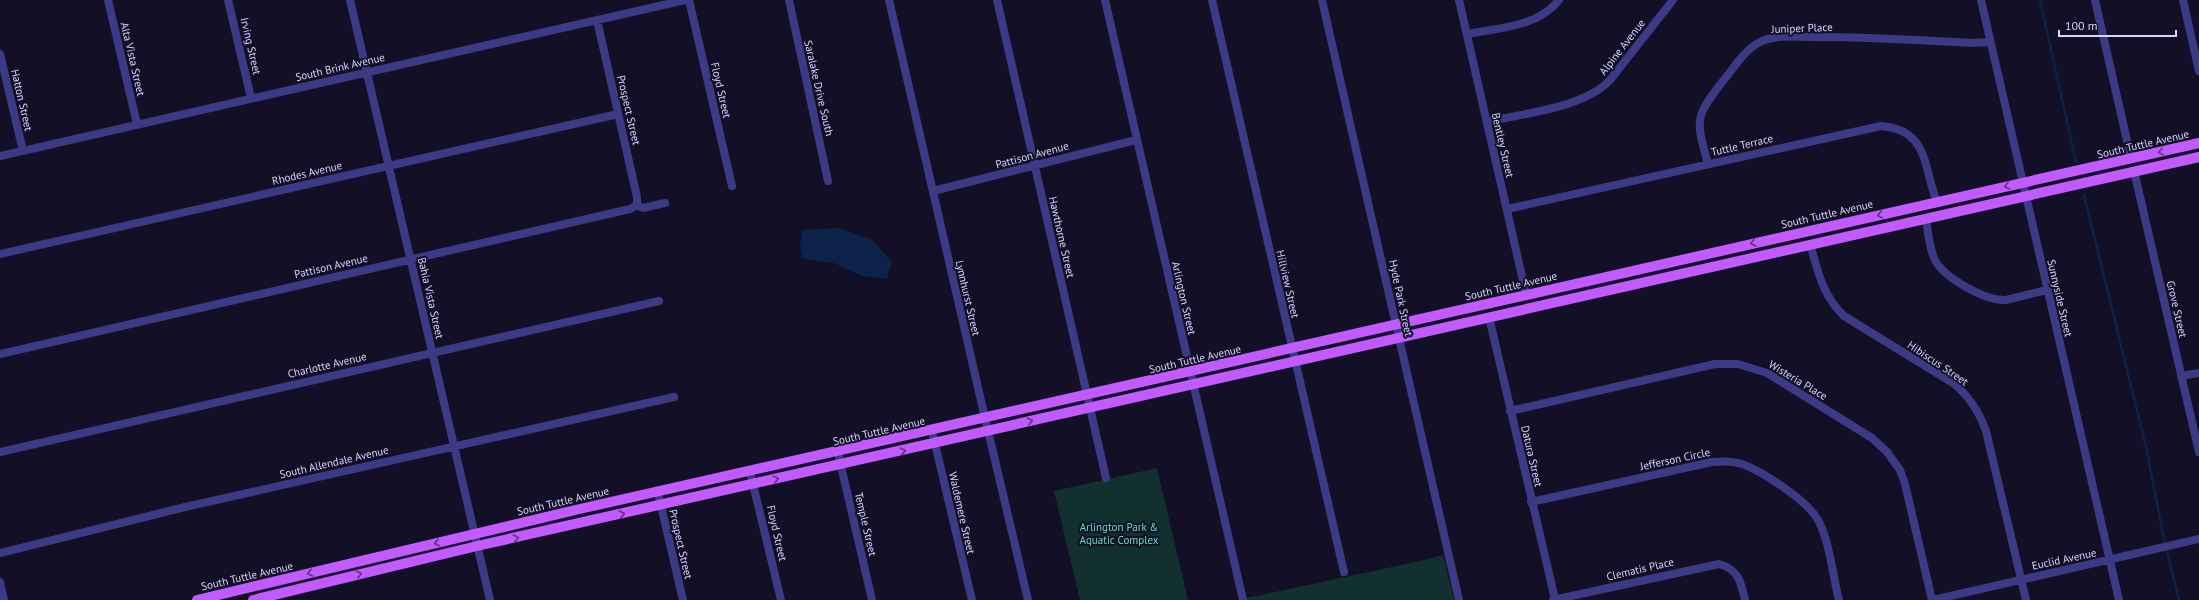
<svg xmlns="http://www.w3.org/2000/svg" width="2199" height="600" font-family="'PT Sans',sans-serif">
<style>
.green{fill:#12302f}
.water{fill:#0c2248}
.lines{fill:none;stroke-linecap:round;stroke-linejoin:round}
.stream{stroke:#0c2248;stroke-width:2.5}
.minor{stroke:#3d3a85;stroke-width:8}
.major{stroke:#c25bff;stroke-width:10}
.oneway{stroke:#623188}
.labels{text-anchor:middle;stroke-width:4;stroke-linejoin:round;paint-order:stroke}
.street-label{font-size:11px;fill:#d9d4ff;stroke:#130f26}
.park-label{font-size:11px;fill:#5fe0c0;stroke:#130f26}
</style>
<rect width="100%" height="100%" fill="#130f26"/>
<path class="green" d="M 1157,468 L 1188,600 L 1080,600 L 1054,491 Z
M 1443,555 L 1454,600 L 1237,600 L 1420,561 Z"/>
<path class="water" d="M 838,228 L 871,239 L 892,262 L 887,279 L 862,276 L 834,263 L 803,259 L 800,247 L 802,230 Z"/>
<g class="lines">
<path class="stream" d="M 2040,0 L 2076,162
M 2084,195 L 2146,447 L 2164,539 L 2179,600"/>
<path class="minor" d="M 108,0 L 137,124
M 228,0 L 251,98
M 350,0 L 490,600
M 689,0 L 732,186
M 789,0 L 828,181
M 889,0 L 985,418 L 1028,600
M 997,0 L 1106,478
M 1105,0 L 1243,600
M 1212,0 L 1344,572
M 1322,0 C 1368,200 1412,400 1459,600
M 1459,0 L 1526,294
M 1981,0 L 2119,600
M 2095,0 L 2131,158
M 2183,0 L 2199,71
M 597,20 L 637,197 L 637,205
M 1467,34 C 1498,28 1538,27 1559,0
M 0,54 L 23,151
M 1487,122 C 1524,113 1584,108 1610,80 L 1673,0
M 0,156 L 685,0
M 1708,164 C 1696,120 1694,118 1723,81 C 1734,68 1744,50 1760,42 C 1776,34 1797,37 1814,37 C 1867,37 1919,40 1972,43 L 1990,42
M 2134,171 L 2199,452
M 933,191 L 1136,140
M 1507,209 L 1881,126 C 1929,130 1923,167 1937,202
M 1926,219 C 1928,232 1929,246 1934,258 C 1942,277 1985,301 2006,300 L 2047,290
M 1810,244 C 1818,272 1823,296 1844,316 L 1953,383 C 1969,396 1979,411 1986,431 L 2026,600
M 0,254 L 618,114
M 1489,317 L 1555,599
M 0,354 L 630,209 L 637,205 L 643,208 L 665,203
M 2181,376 L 2199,373
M 1510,411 L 1715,364 L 1738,364 L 1767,373 L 1872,438 L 1887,452 L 1900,470 L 1905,484 L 1932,600
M 932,431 L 972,600
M 0,452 L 659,301
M 838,453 L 872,600
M 750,472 L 781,600
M 658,493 L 683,600
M 1531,502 L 1712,462 C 1722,461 1732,461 1742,464 C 1762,471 1808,501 1818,520 C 1829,539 1833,577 1839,600
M 0,553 L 185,507 L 674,397
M 0,582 L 4,600
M 1553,600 L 1719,564 C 1738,569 1741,582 1745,600
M 1933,600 L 2199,539"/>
<path class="major" d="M 197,600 L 584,508 L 2199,143
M 253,600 L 477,546 L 2199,157"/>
</g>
<defs><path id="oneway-chevron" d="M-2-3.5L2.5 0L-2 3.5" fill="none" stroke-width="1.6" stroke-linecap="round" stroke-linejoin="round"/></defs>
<g class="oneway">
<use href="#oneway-chevron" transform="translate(2161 152) rotate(167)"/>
<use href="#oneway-chevron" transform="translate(2007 186) rotate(167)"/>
<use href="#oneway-chevron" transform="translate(1880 215) rotate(168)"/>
<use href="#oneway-chevron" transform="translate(1753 243) rotate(167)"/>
<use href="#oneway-chevron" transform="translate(1030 421) rotate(-12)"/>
<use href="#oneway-chevron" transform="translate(903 451) rotate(-13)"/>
<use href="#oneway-chevron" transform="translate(776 479) rotate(-12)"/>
<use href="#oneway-chevron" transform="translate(622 514) rotate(-13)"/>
<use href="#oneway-chevron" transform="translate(516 538) rotate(-12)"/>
<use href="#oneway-chevron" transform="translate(437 543) rotate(167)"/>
<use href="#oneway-chevron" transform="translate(310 573) rotate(167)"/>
<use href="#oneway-chevron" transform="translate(359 574) rotate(-14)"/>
</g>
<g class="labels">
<g class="street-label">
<text transform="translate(1802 28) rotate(-2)" y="4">Juniper Place</text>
<text transform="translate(251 46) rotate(77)" y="4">Irving Street</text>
<text transform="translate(1622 47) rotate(-52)" y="4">Alpine Avenue</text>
<text transform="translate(133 59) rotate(77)" y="4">Alta Vista Street</text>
<text transform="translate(340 67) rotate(-13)" y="4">South Brink Avenue</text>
<text transform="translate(819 88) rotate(77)" y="4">Saralake Drive South</text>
<text transform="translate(721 90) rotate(77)" y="4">Floyd Street</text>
<text transform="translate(22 100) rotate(77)" y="4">Hatton Street</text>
<text transform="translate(629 110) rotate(77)" y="4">Prospect Street</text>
<text transform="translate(2143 144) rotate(-13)" y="4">South Tuttle Avenue</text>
<text transform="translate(1503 145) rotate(77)" y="4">Bentley Street</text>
<text transform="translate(1742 145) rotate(-13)" y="4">Tuttle Terrace</text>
<text transform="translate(1032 155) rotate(-15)" y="4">Pattison Avenue</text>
<text transform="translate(307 173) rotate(-13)" y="4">Rhodes Avenue</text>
<text transform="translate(1827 214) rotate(-13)" y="4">South Tuttle Avenue</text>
<text transform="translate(1062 237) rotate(77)" y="4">Hawthorne Street</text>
<text transform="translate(331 266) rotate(-13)" y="4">Pattison Avenue</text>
<text transform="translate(1288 284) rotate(77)" y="4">Hillview Street</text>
<text transform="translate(1511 286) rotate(-13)" y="4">South Tuttle Avenue</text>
<text transform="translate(431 298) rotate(77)" y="4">Bahia Vista Street</text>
<text transform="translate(968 298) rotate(77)" y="4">Lynnhurst Street</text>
<text transform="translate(1184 298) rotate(77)" y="4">Arlington Street</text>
<text transform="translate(1401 298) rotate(78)" y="4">Hyde Park Street</text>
<text transform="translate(2060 298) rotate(77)" y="4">Sunnyside Street</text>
<text transform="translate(2177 309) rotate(77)" y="4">Grove Street</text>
<text transform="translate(1195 359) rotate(-13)" y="4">South Tuttle Avenue</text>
<text transform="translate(1938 363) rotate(34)" y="4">Hibiscus Street</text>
<text transform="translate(327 365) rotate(-13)" y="4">Charlotte Avenue</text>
<text transform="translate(1798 380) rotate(31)" y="4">Wisteria Place</text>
<text transform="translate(879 431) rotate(-13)" y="4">South Tuttle Avenue</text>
<text transform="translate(1532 456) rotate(77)" y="4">Datura Street</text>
<text transform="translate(1675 459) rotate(-12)" y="4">Jefferson Circle</text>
<text transform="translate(334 462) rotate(-13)" y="4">South Allendale Avenue</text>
<text transform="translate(563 501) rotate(-13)" y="4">South Tuttle Avenue</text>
<text transform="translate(962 513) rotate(77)" y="4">Waldemere Street</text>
<text transform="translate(866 524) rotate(77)" y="4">Temple Street</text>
<text transform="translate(777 533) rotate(77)" y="4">Floyd Street</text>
<text transform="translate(681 544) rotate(77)" y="4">Prospect Street</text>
<text transform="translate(2064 559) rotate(-12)" y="4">Euclid Avenue</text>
<text transform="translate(1640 569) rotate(-13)" y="4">Clematis Place</text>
<text transform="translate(247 576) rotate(-13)" y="4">South Tuttle Avenue</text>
</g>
<g class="park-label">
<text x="1119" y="531">Arlington Park &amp;<tspan x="1119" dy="13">Aquatic Complex</tspan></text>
</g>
</g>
<path d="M2059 30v6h117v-6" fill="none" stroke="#d9d4ff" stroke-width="2"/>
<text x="2065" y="30" font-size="12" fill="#d9d4ff" stroke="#130f26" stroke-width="3" paint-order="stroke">100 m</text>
</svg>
